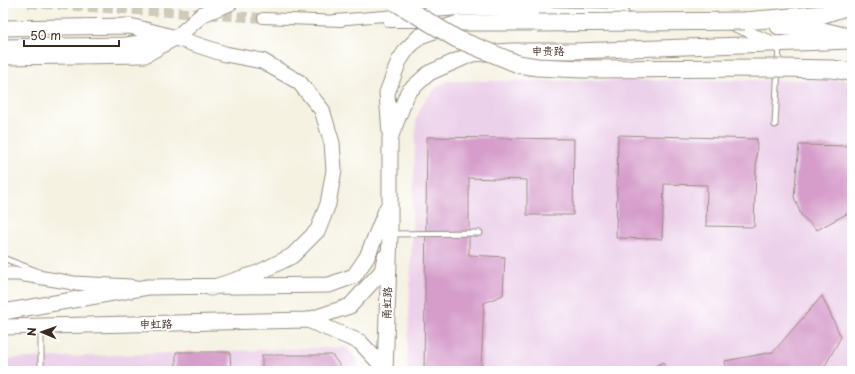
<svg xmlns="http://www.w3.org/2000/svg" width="855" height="374" font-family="'Playpen Sans','LXGW WenKai TC',sans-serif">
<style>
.built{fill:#ecd1ea}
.building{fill:#d69dcb}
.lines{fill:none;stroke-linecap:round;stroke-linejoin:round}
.minor-tunnel{stroke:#d0cabb;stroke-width:10;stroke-dasharray:10 5;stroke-linecap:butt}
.service-casing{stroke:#988e80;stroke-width:7}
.minor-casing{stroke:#988e80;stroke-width:12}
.tertiary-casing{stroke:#988e80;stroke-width:15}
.secondary-casing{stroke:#988e80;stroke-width:17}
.trunk-casing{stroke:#988e80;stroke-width:19}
.service{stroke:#fff;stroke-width:5}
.minor{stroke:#fff;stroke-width:10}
.tertiary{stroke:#fff;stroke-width:13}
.secondary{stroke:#fff;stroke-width:15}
.trunk{stroke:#fff;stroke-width:17}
.trunk-bridge-casing{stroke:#988e80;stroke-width:19;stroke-linecap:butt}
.trunk-bridge{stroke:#fff;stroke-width:17}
.labels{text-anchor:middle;stroke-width:4;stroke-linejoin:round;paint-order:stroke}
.street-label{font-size:11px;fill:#3b2a1e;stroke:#fff}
</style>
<rect width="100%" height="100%" fill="#fff"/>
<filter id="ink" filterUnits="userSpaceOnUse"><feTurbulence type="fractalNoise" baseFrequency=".025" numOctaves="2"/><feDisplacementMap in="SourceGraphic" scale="8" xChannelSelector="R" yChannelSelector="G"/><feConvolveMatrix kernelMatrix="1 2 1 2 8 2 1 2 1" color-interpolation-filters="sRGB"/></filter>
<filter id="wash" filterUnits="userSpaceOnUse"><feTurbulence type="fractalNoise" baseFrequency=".012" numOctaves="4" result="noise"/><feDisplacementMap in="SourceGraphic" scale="16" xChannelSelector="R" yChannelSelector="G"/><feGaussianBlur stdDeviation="0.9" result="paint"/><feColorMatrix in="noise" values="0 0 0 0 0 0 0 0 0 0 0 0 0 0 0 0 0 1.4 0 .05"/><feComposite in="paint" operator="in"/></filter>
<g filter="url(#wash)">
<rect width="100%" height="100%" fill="#f5f2e2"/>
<path class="built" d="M 852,80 L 852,367 L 844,371 L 407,371 L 416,119 L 423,103 L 435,89 L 447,81 Z
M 346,347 L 358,361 L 358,371 L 3,371 L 3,359 Z"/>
<g id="blocks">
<path class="building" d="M 618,135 L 757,139 L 754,227 L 706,226 L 707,185 L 664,184 L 662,239 L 616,238 Z
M 427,137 L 574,139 L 573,215 L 527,215 L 527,180 L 469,178 L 469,255 L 505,257 L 503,295 L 484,303 L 481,371 L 424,371 Z
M 799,145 L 852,146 L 852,211 L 817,230 L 801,215 L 794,197 Z
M 822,296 L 841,337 L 822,371 L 727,371 L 725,361 L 773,352 Z
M 176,352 L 230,352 L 231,371 L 176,371 Z
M 262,355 L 332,355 L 344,371 L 262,371 Z
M 663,362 L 667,371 L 645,371 Z"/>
</g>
</g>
<g filter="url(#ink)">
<use href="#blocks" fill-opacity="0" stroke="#988e80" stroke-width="1"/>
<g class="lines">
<path class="minor-tunnel" d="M 28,3 L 263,18"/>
<g class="service-casing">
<path id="service" d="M 775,125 L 779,44
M 391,234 L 480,233
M 3,258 L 39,272
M 41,327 L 41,371"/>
</g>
<g class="minor-casing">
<path id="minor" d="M 263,18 L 341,21
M 335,20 L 458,10 L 624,14
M 389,22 L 425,22
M 731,25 L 772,41"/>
</g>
<g class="tertiary-casing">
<path id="tertiary" d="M 3,58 L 145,56 L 173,40
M 3,274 L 19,274 L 74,283 L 130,286"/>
</g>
<g class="secondary-casing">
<path id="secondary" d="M 3,28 L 130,26 L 176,38 L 225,54 L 262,61 L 299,82 L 322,110 L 332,143 L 334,170 L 328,204 L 318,230 L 292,256 L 258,273 L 211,288
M 176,38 L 203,14 L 230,3
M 3,47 L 126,45 L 169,39
M 390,133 L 387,93 L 399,61 L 407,49 L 420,36 L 458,23 L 538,23
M 3,312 L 148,287 L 329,285 L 354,276 L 367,257 L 387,208
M 308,320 L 360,342 L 385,369
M 3,327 L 308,320 L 350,306 L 382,271 L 385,257
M 385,371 L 390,234 L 390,138 L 408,92 L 429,73 L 472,54 L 511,51 L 575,51 L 851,41"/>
</g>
<g class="trunk-casing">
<path id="trunk" d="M 745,21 L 824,14 L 852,5
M 779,26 L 823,31 L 852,38
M 780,68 L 832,69 L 852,72"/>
</g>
<use href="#service" class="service"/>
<use href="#minor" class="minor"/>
<use href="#tertiary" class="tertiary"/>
<use href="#secondary" class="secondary"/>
<use href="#trunk" class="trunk"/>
<g class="trunk-bridge-casing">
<path id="trunk-bridge" d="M 397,3 L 457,39 L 518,64 L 537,67 L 583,69 L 780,68
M 538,23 L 745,21"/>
</g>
<use href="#trunk-bridge" class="trunk-bridge"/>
</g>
</g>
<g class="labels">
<g class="street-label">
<text x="548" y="55">申贵路</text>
<text transform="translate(387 303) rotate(-88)" y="4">甬虹路</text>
<text transform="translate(156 324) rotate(-1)" y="4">申虹路</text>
</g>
</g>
<rect width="855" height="374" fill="none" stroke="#fff" stroke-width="16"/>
<g transform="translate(42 332) rotate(272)" stroke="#ffffff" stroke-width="3" paint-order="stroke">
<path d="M0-3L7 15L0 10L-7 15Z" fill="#3b2a1e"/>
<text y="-6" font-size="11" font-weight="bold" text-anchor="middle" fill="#3b2a1e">N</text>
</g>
<path d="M24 40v6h95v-6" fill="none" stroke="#3b2a1e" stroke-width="2"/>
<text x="30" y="40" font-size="12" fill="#3b2a1e" stroke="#ffffff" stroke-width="3" paint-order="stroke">50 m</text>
</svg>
